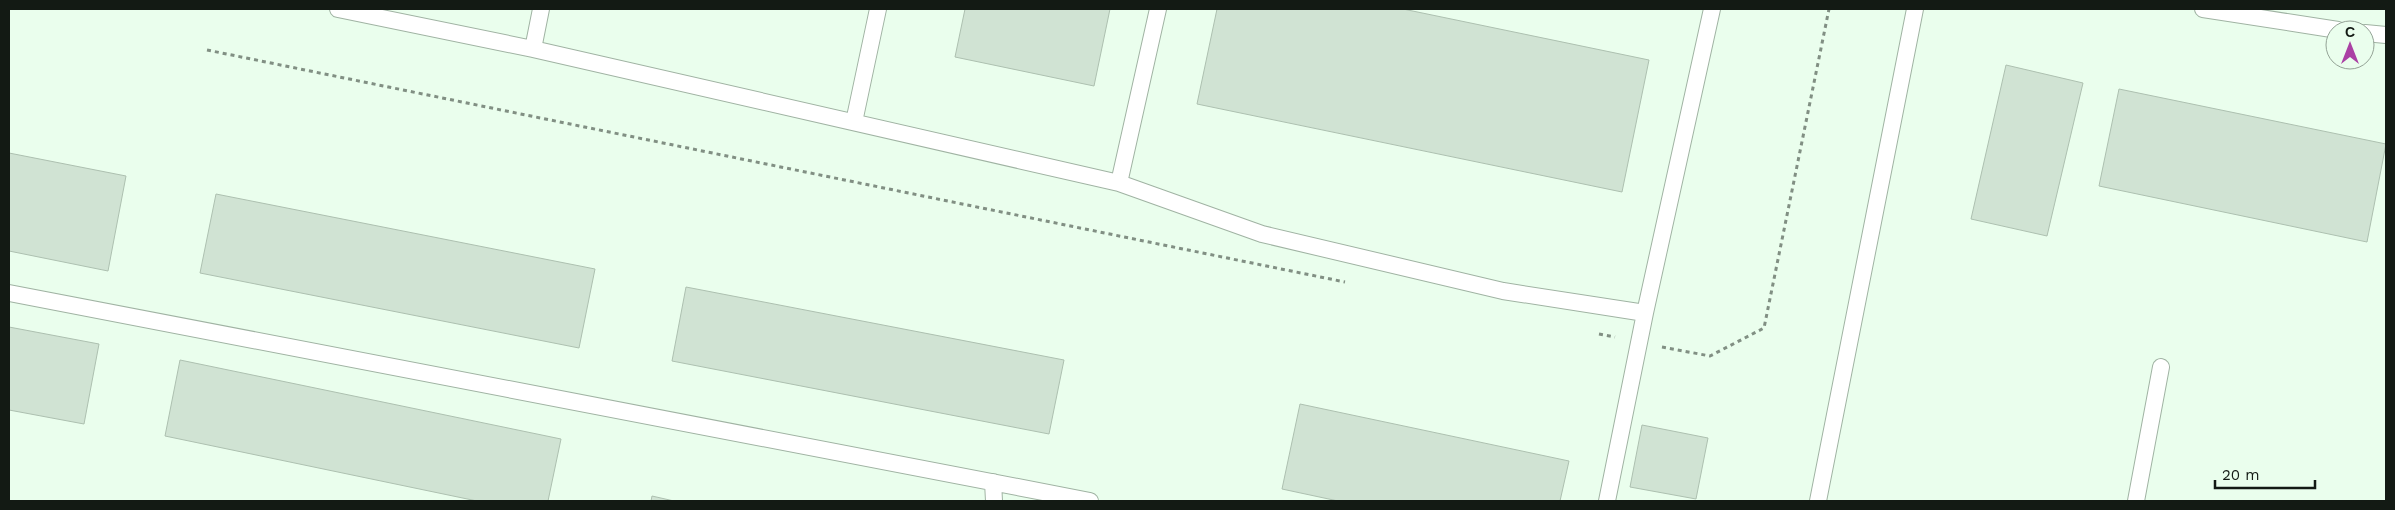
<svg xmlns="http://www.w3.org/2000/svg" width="2395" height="510" font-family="'Work Sans',sans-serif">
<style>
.building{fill:#d0e3d3;stroke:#adc0b0}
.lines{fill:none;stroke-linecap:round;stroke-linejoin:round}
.lane-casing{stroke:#a0b3a3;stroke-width:18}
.path{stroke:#818f83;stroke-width:3;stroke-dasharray:4 4;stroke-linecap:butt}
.lane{stroke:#fff;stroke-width:16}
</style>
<rect width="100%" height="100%" fill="#eafeed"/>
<path class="building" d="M 965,9 L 1110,9 L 1094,86 L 955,57 Z
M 1217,9 L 1403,9 L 1649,60 L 1622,192 L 1197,104 Z
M 2006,65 L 2083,83 L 2047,236 L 1971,219 Z
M 2119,89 L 2386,144 L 2367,242 L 2099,186 Z
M 9,153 L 126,176 L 108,271 L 9,251 Z
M 216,194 L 595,269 L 579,348 L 200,273 Z
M 686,287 L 1064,360 L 1049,434 L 672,361 Z
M 9,327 L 99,344 L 84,424 L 9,410 Z
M 180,360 L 561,439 L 548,501 L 477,501 L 165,436 Z
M 1300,404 L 1569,461 L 1560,501 L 1338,501 L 1282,489 Z
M 1642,425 L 1708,438 L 1696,499 L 1630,487 Z
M 652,496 L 674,501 L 651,501 Z"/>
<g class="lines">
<g class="lane-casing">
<path id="lane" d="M 338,9 L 533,49 L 1119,183 L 1262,234 L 1503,291 L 1645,313
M 2203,9 L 2338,30
M 2365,33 L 2386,35
M 533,49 L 541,9
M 854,122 L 878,9
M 1119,183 L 1158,9
M 9,293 L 1090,501
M 993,482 L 994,501
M 1607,501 L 1645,313 L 1712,9
M 1818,501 L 1915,9
M 2136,501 L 2161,367"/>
</g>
<path class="path" d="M 207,50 L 1345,282
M 1599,334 L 1615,337
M 1662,347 L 1710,356 L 1764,328 L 1829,9"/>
<use href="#lane" class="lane"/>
</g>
<rect width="2395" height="510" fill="none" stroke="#131a14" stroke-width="20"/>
<g transform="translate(2350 45)"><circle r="24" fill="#eafeed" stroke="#94a396"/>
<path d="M0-4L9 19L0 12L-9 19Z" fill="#aa41a4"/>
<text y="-8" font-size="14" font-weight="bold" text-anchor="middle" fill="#131a14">С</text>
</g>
<path d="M2215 480v8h100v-8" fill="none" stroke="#131a14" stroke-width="2.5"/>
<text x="2222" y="480" font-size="15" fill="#131a14" stroke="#eafeed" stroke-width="4" paint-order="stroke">20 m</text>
</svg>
